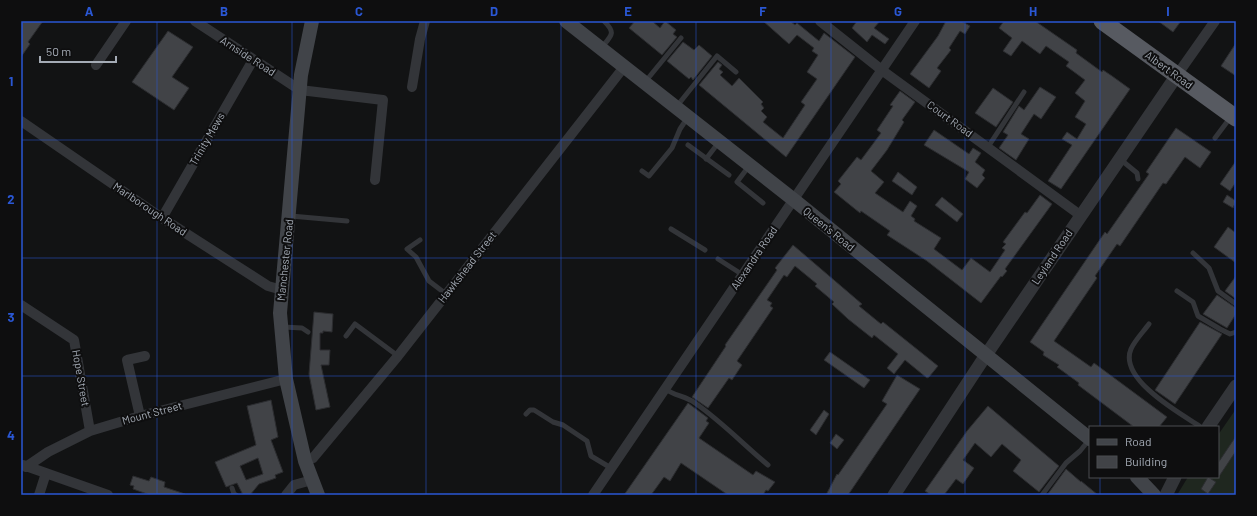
<svg xmlns="http://www.w3.org/2000/svg" width="1257" height="516" font-family="Barlow,sans-serif">
<style>
.green{fill:#1f271f}
.building{fill:#414347;stroke:#2c2d30;fill-rule:evenodd}
.lines{fill:none;stroke-linecap:round;stroke-linejoin:round}
.service{stroke:#333539;stroke-width:5}
.minor{stroke:#333539;stroke-width:10}
.tertiary{stroke:#333539;stroke-width:13}
.secondary{stroke:#414449;stroke-width:14}
.trunk{stroke:#575a61;stroke-width:17}
.grid{fill:none;stroke:#2a57d4;stroke-width:1;stroke-opacity:0.55}
.labels{text-anchor:middle;stroke-width:4;stroke-linejoin:round;paint-order:stroke}
.street-label{font-size:11px;fill:#a4abb5;stroke:#0e0e0f}
.neatline{fill:none;stroke:#2a57d4;stroke-width:1.5}
.grid-label{font-size:13px;text-anchor:middle;font-weight:bold;fill:#2a57d4}
</style>
<rect width="100%" height="100%" fill="#121314"/>
<path class="green" d="M 1236,409 L 1236,495 L 1177,495 L 1188,477 L 1218,477 L 1218,435 Z"/>
<path class="building" d="M 21,21 L 43,21 L 28,42 L 30,44 L 21,57 Z
M 635,21 L 652,21 L 660,28 L 665,21 L 676,30 L 673,34 L 677,37 L 662,55 L 629,28 Z
M 763,21 L 790,21 L 795,25 L 797,23 L 819,41 L 824,33 L 855,57 L 786,157 L 699,85 L 718,62 L 722,65 L 719,69 L 723,72 L 720,75 L 732,86 L 739,78 L 763,102 L 761,104 L 764,108 L 761,111 L 767,117 L 763,122 L 783,138 L 805,105 L 801,102 L 817,79 L 807,72 L 818,55 L 812,51 L 814,48 L 797,35 L 789,44 Z
M 857,21 L 880,21 L 874,28 L 889,39 L 885,44 L 872,35 L 867,42 L 852,28 Z
M 946,21 L 961,21 L 970,26 L 965,34 L 960,31 L 949,48 L 951,50 L 937,68 L 941,71 L 929,88 L 910,74 L 938,36 Z
M 1004,21 L 1035,21 L 1077,50 L 1076,53 L 1102,72 L 1103,70 L 1112,76 L 1130,89 L 1061,189 L 1048,181 L 1072,145 L 1062,139 L 1067,132 L 1077,139 L 1086,124 L 1075,117 L 1085,101 L 1075,93 L 1085,80 L 1066,66 L 1069,62 L 1046,46 L 1040,54 L 1022,41 L 1011,56 L 1003,51 L 1012,38 L 999,28 Z
M 1158,21 L 1181,21 L 1173,32 Z
M 168,31 L 193,47 L 172,77 L 189,88 L 174,110 L 132,82 Z
M 683,42 L 694,50 L 699,45 L 712,56 L 693,80 L 691,77 L 689,79 L 667,61 Z
M 1236,43 L 1236,76 L 1221,66 Z
M 1040,87 L 1056,97 L 1041,119 L 1034,114 L 1021,134 L 1029,139 L 1016,160 L 999,148 L 1008,135 L 1003,132 L 1019,106 L 1024,110 Z
M 993,88 L 1013,102 L 996,127 L 975,113 Z
M 900,91 L 915,102 L 902,120 L 904,122 L 887,150 L 871,171 L 884,182 L 875,193 L 903,212 L 910,201 L 917,206 L 911,216 L 915,219 L 914,221 L 941,238 L 934,249 L 962,270 L 971,258 L 990,272 L 1005,250 L 1002,248 L 1006,244 L 1003,242 L 1025,212 L 1027,213 L 1040,195 L 1052,204 L 1005,269 L 1007,271 L 1002,277 L 1001,276 L 981,303 L 927,261 L 887,235 L 890,231 L 861,211 L 860,213 L 834,192 L 841,184 L 838,181 L 857,157 L 861,160 L 881,133 L 877,130 L 893,106 L 890,105 Z
M 1176,128 L 1211,152 L 1200,168 L 1185,157 L 1166,184 L 1163,183 L 1120,246 L 1117,244 L 1095,276 L 1097,278 L 1054,341 L 1091,367 L 1094,363 L 1167,417 L 1159,427 L 1134,427 L 1078,385 L 1079,383 L 1057,367 L 1059,365 L 1043,355 L 1044,352 L 1030,342 L 1105,232 L 1107,234 L 1149,174 L 1146,172 Z
M 934,130 L 969,154 L 973,148 L 981,153 L 975,162 L 985,170 L 982,175 L 985,178 L 977,188 L 965,179 L 969,172 L 924,145 Z
M 1236,161 L 1236,182 L 1230,191 L 1220,184 Z
M 898,172 L 917,187 L 912,195 L 892,181 Z
M 1227,195 L 1236,201 L 1233,208 L 1223,202 Z
M 942,197 L 963,214 L 957,222 L 935,205 Z
M 1228,227 L 1236,233 L 1236,263 L 1214,247 Z
M 793,245 L 862,304 L 859,306 L 881,324 L 883,322 L 938,366 L 929,377 L 927,378 L 905,360 L 894,374 L 887,368 L 898,354 L 874,335 L 872,338 L 848,319 L 832,304 L 834,302 L 815,286 L 817,284 L 795,266 L 787,277 L 784,275 L 767,300 L 772,303 L 770,306 L 773,308 L 737,361 L 742,365 L 732,380 L 729,378 L 708,408 L 692,397 L 726,346 L 725,345 L 777,270 L 775,268 Z
M 1236,276 L 1236,299 L 1225,291 Z
M 1217,295 L 1236,308 L 1236,314 L 1227,328 L 1203,314 Z
M 314,312 L 333,314 L 332,332 L 323,331 L 323,333 L 320,333 L 320,350 L 330,350 L 329,365 L 321,365 L 330,407 L 316,410 L 309,374 Z
M 1200,322 L 1222,334 L 1175,404 L 1155,390 Z
M 830,352 L 870,380 L 864,388 L 824,360 Z
M 897,375 L 920,389 L 848,495 L 826,495 L 837,474 L 838,475 L 887,404 L 882,401 Z
M 271,400 L 278,437 L 271,440 L 283,472 L 275,475 L 276,478 L 259,484 L 250,495 L 243,495 L 237,483 L 226,487 L 215,462 L 256,445 L 247,406 ZM 258,458 L 263,474 L 246,480 L 240,466 Z
M 688,403 L 708,418 L 706,421 L 709,423 L 699,438 L 753,475 L 756,471 L 775,482 L 768,491 L 766,490 L 763,495 L 728,495 L 681,463 L 670,481 L 664,477 L 651,495 L 624,495 Z
M 988,406 L 1059,466 L 1039,492 L 1013,471 L 1021,460 L 1002,444 L 991,457 L 975,443 L 963,460 L 974,468 L 963,484 L 956,479 L 944,495 L 931,495 L 925,491 L 967,431 Z
M 824,410 L 829,414 L 816,435 L 810,430 Z
M 836,434 L 844,440 L 837,449 L 830,443 Z
M 1236,436 L 1236,451 L 1218,478 L 1218,463 Z
M 1066,469 L 1081,482 L 1081,481 L 1098,495 L 1047,495 Z
M 133,476 L 149,481 L 151,477 L 165,482 L 164,487 L 185,494 L 184,495 L 150,495 L 133,489 L 134,486 L 130,485 Z
M 1208,477 L 1216,482 L 1208,494 L 1201,489 Z"/>
<g class="lines">
<path class="service" d="M 602,47 C 612,35 616,33 604,21
M 645,82 L 681,38
M 677,106 L 717,56 L 736,72
M 1215,138 L 1230,118
M 688,145 L 729,175
M 988,147 L 1024,92
M 706,159 L 719,142
M 1120,159 L 1137,173 L 1138,179
M 749,166 L 737,182 L 763,203
M 642,171 L 649,176 L 672,148 L 680,129 L 688,117
M 291,216 L 347,221
M 671,229 L 705,250
M 420,240 L 407,249 L 416,257 L 429,281 L 446,294
M 1193,253 L 1209,268 L 1218,291 L 1236,304
M 718,259 L 743,275
M 1177,291 L 1193,302 L 1198,316 L 1220,329 L 1230,334 L 1236,332
M 1149,324 C 1144,331 1135,340 1131,349 C 1118,379 1181,414 1201,427
M 283,327 L 302,328 L 308,332
M 346,336 L 355,324 L 398,356
M 665,389 C 675,396 686,396 695,403 C 721,421 744,445 768,465
M 526,414 L 530,410 L 534,410 L 553,422 L 563,425 L 587,441 L 591,456 L 611,468
M 232,488 L 234,494 L 236,495
M 1042,495 L 1066,463 L 1080,451 L 1089,440"/>
<path class="minor" d="M 195,21 L 300,90 L 383,100 L 375,180
M 820,21 L 883,71 L 1080,215
M 96,65 L 126,21
M 1177,75 L 1215,21
M 412,87 L 420,39 L 425,21
M 21,121 L 162,218 L 268,286 L 282,290
M 162,218 L 253,60
M 21,305 L 74,340 L 90,431
M 140,416 L 127,360 L 145,356
M 305,461 L 313,458 L 398,356 L 624,67
M 23,465 L 108,495
M 26,467 L 48,452 L 90,431 L 140,416 L 286,379
M 39,495 L 46,473
M 286,495 L 294,485 L 312,480
M 593,495 L 915,21"/>
<path class="tertiary" d="M 1208,427 L 1236,386
M 894,495 L 986,355 L 1177,75
M 1166,495 L 1175,477"/>
<path class="secondary" d="M 312,21 L 301,75 L 280,313 L 286,379 L 305,461 L 318,495
M 566,21 L 794,200 L 1090,439
M 1137,477 L 1154,495"/>
<path class="trunk" d="M 1102,21 L 1236,118"/>
</g>
<path class="grid" d="M 157,21 L 157,495M 292,21 L 292,495M 426,21 L 426,495M 561,21 L 561,495M 696,21 L 696,495M 831,21 L 831,495M 965,21 L 965,495M 1100,21 L 1100,427M 21,140 L 1236,140M 21,258 L 1236,258M 21,376 L 1236,376M 1100,477 L 1100,495"/>
<g class="labels">
<g class="street-label">
<text transform="translate(248 56) rotate(33)" y="4">Arnside Road</text>
<text transform="translate(1169 70) rotate(36)" y="4">Albert Road</text>
<text transform="translate(950 119) rotate(36)" y="4">Court Road</text>
<text transform="translate(207 139) rotate(-60)" y="4">Trinity Mews</text>
<text transform="translate(150 209) rotate(34)" y="4">Marlborough Road</text>
<text transform="translate(829 229) rotate(39)" y="4">Queen's Road</text>
<text transform="translate(1052 257) rotate(-56)" y="4">Leyland Road</text>
<text transform="translate(754 258) rotate(-56)" y="4">Alexandra Road</text>
<text transform="translate(285 260) rotate(-84)" y="4">Manchester Road</text>
<text transform="translate(467 267) rotate(-52)" y="4">Hawkshead Street</text>
<text transform="translate(81 378) rotate(80)" y="4">Hope Street</text>
<text transform="translate(152 413) rotate(-15)" y="4">Mount Street</text>
</g>
</g>
<rect width="1257" height="516" fill="none" stroke="#0e0e0f" stroke-width="44"/>
<rect x="1089" y="426" width="130" height="52" fill="#0e0e0f" stroke="#4a4d51"/>
<rect x="1097" y="439" width="20" height="6" fill="#414449" stroke="#4a4d51"/>
<text x="1125" y="446" font-size="12" fill="#a4abb5">Road</text>
<rect x="1097" y="456" width="20" height="12" fill="#414347" stroke="#4a4d51"/>
<text x="1125" y="466" font-size="12" fill="#a4abb5">Building</text>
<path d="M40 56v6h76v-6" fill="none" stroke="#a4abb5" stroke-width="2"/>
<text x="46" y="56" font-size="12" fill="#a4abb5" stroke="#0e0e0f" stroke-width="3" paint-order="stroke">50 m</text>
<rect x="22" y="22" width="1213" height="472" class="neatline"/>
<g class="grid-label">
<text x="89" y="16">A</text>
<text x="224" y="16">B</text>
<text x="359" y="16">C</text>
<text x="494" y="16">D</text>
<text x="628" y="16">E</text>
<text x="763" y="16">F</text>
<text x="898" y="16">G</text>
<text x="1033" y="16">H</text>
<text x="1168" y="16">I</text>
<text x="11" y="86">1</text>
<text x="11" y="204">2</text>
<text x="11" y="322">3</text>
<text x="11" y="440">4</text>
</g>
</svg>
